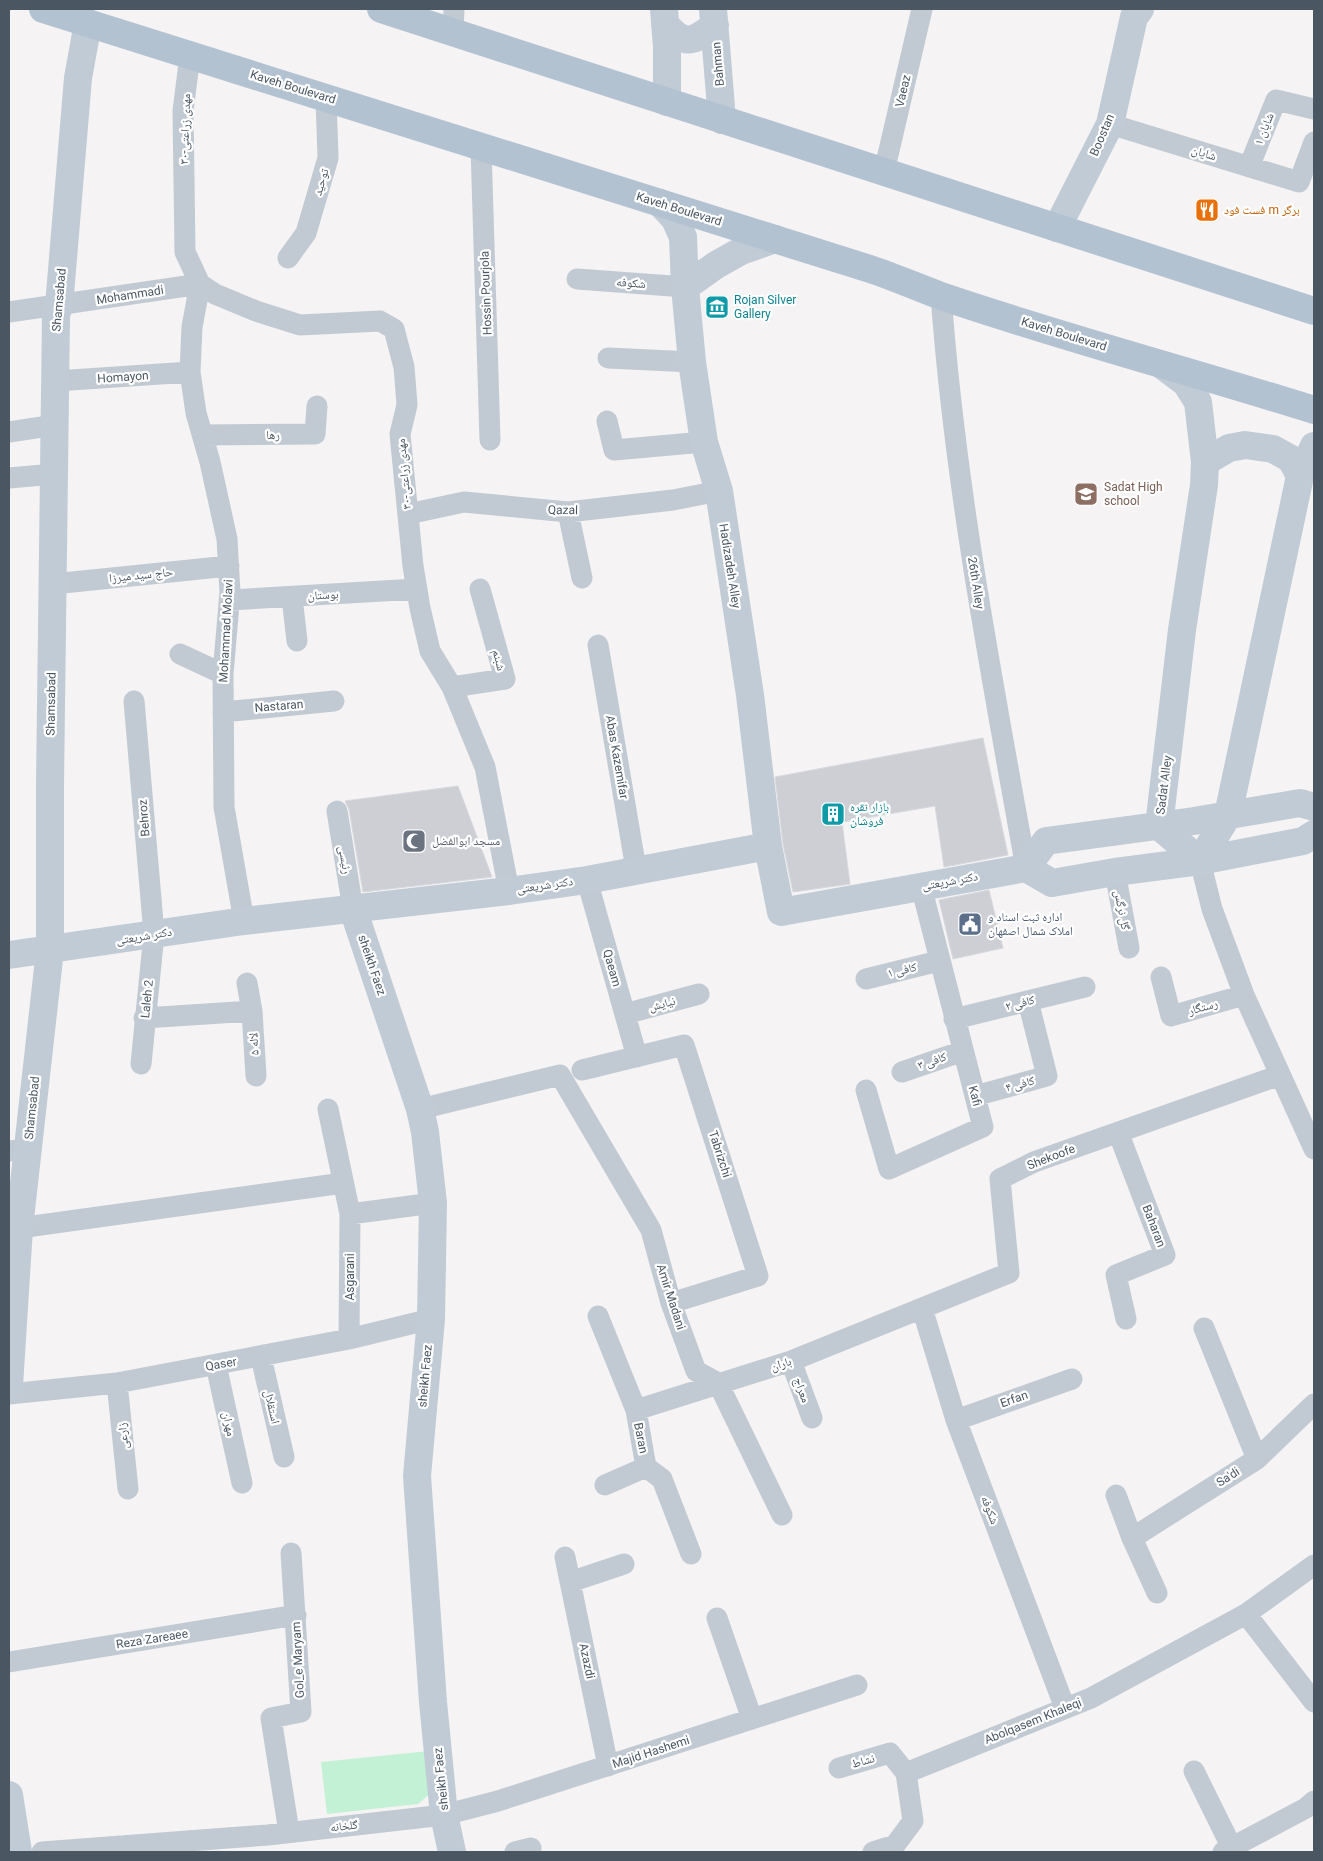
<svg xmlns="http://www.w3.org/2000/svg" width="1323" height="1861" font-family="Roboto,'Noto Naskh Arabic',sans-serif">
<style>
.green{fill:#c3f1d5}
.building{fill:#cdcfd5;stroke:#d7d9de}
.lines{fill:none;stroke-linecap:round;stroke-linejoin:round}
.street{stroke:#c1cad2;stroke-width:21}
.secondary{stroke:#c1cbd6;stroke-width:28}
.primary{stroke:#b3c2d1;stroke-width:28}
.labels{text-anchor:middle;stroke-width:4.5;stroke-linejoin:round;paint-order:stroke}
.street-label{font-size:12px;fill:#4a5661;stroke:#fff}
.food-label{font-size:12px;fill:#c56008;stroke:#fff;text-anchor:start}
.culture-label{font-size:12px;fill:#0d838f;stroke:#fff;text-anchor:start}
.education-label{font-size:12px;fill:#785e54;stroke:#fff;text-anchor:start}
.worship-label{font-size:12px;fill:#5b616d;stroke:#fff;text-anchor:start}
.service-label{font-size:12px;fill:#4e5e75;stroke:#fff;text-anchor:start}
</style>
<rect width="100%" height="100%" fill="#f5f3f3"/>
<path class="green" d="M 429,1751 L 433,1791 L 418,1804 L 327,1814 L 321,1762 Z"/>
<path class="building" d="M 983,738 L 1008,855 L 944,867 L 935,806 L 842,822 L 850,884 L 793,892 L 783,844 L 775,777 Z
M 458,786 L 492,877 L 363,892 L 349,809 L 345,801 Z
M 989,890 L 1003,948 L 953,959 L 939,900 Z"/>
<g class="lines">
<path class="street" d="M 453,32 L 454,9
M 190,55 L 183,111 L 185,252 L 200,284 L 215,294 L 256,311 L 300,325 L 380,321 L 394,329 L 404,367 L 407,405 L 400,434 L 413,566 L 420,608 L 430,651 L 452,687 L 485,767 L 509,891
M 1110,124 L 1299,182 L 1314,142
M 481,147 L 490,440
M 1249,167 L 1276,100 L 1314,109
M 884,172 L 922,9
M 288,258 L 306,233 L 328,158 L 326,98
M 577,279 L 685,287
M 941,295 C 955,488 992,678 1026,868
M 9,312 L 200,284 L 192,327 L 190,372 L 196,413 L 210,462 L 227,539 L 230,592 L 223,674 L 224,807 L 244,921
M 608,358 L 692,362
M 56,381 L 190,372
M 607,421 L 614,450 L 704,442
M 9,432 L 55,425
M 203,435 L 315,434 L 317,406
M 9,478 L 54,474
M 568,512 L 582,578
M 408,514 L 464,502 L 568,512 L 673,500 L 719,491
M 53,584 L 229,566
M 292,597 L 297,641
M 230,600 L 417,589
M 598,645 L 636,869
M 180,654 L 223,674
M 452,687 L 505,679 L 480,589
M 134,701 L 154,934 L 141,1064
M 223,712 L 334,701
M 337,811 L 353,909
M 1200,861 L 1212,909 L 1244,995 L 1314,1149
M 1115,872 L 1129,948
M 587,880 L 637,1057
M 1161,977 L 1171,1016 L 1244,995
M 866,979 L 939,961
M 247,983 L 252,1011 L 256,1076
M 625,1014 L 699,994
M 144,1018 L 252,1011
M 954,1019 L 1085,987
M 582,1070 L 684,1045 L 758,1276 L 671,1303
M 902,1072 L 963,1051
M 866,1090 L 889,1169 L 983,1127 L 921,886
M 975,1096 L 1047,1076 L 1028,1001
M 328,1109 L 350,1214 L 349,1339
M 420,1109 L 560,1075 L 651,1230 L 671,1303 L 696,1371 L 718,1383 L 782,1515
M 1118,1132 L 1165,1255 L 1116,1275 L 1126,1319
M 9,1151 L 28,1149
M 350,1214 L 433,1203
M 9,1227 L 19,1228 L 343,1183
M 922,1308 L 956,1420 L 1065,1708
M 598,1316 L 636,1410 L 646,1467 L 662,1479 L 691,1554
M 1204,1328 L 1257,1459
M 261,1357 L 284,1457
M 791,1361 L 812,1418
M 216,1365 L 242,1483
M 117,1383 L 128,1489
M 9,1394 L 117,1383 L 349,1339 L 431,1319
M 636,1410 L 791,1361 L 1009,1273 L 1000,1179 L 1034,1162 L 1280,1075
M 956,1420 L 1072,1379
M 605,1485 L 646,1467
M 1116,1495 L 1132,1538 L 1157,1593
M 1132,1538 L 1257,1459 L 1314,1404
M 565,1557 L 608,1766
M 570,1582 L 624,1564
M 1246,1614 L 1314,1702
M 717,1618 L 752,1719
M 9,1662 L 296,1615
M 839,1768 L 890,1753 L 906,1773
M 1194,1771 L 1232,1848
M 289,1832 L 271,1718 L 301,1712 L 291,1553
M 42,1852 L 268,1835 L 444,1815 L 498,1801 L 857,1685
M 515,1852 L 531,1848
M 873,1852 L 895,1845 L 913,1821 L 906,1773 L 1091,1698 L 1246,1614 L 1314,1565
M 1223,1852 L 1306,1808 L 1314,1801"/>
<path class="secondary" d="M 664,9 L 667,47 L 667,102
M 713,9 L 722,120
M 665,24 C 685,47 693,42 715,25
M 660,203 L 675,219 L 683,237 L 685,287 L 716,265 L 741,251 L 775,239
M 1057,228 L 1110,124 L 1134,17 L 1140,9
M 685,287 L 692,362 L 704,442 L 719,491 L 750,695 L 768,846
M 1162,365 L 1186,383 L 1198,402 L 1205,462 L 1204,485 L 1182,630 L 1159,826 L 1200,861 L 1228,815 L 1300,476 L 1314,446
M 1205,462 L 1229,448 L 1245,445 L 1273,449 L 1291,459 L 1300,476
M 1026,868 L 1046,841 L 1194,821 L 1300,803 L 1314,807
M 353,909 L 420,1109 L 425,1132 L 433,1203 L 431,1319 L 417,1476 L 433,1702 L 444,1815 L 452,1852
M 9,955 L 244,921 L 509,891 L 587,880 L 768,846 L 781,912 L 1026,868 L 1052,883 L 1115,872 L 1200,861 L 1303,841 L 1314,834
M 9,1386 L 19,1228 L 50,950 L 50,785 L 56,315 L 59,306 L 78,78 L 88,23
M 9,1795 L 18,1852"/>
<path class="primary" d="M 43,9 L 870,269 C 894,277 917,287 941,296 C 1064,338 1190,371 1314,410
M 381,9 L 1314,311"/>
</g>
<defs>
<g id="restaurant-square" transform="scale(1.25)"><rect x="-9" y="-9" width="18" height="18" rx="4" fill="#e8710a" stroke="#fff"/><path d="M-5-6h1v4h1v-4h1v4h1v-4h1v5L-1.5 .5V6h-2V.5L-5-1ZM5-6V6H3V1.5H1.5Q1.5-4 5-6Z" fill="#fff"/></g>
<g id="museum-square" transform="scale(1.25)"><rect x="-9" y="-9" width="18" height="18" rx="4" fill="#0f9aa8" stroke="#fff"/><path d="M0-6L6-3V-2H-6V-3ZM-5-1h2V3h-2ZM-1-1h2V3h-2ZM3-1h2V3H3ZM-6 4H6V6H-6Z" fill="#fff"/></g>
<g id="school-square" transform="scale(1.25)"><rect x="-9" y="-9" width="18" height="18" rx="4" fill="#8d6e63" stroke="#fff"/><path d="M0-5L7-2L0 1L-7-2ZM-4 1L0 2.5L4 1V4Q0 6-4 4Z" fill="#fff"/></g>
<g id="building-square" transform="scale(1.25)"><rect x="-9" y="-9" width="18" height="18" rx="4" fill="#0f9aa8" stroke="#fff"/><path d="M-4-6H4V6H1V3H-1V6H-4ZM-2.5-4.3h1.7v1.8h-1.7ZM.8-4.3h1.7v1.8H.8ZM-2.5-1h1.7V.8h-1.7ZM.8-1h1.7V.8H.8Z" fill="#fff"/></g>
<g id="mosque-square" transform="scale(1.25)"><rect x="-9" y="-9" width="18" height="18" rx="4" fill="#6b7280" stroke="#fff"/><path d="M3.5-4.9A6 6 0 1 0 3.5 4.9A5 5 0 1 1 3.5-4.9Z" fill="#fff"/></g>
<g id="civic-square" transform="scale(1.25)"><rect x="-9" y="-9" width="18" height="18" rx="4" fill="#5c6f8a" stroke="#fff"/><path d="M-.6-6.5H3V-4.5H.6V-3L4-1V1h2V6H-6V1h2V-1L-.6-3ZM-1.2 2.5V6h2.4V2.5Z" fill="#fff"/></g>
</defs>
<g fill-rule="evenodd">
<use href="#restaurant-square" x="1207" y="210"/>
<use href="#museum-square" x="717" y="307"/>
<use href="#school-square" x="1086" y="494"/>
<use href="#building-square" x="833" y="814"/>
<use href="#mosque-square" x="414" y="841"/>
<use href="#civic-square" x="970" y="924"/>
</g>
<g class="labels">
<g class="street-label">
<text transform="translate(718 64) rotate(-95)" y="4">Bahman</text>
<text transform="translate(293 87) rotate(17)" y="4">Kaveh Boulevard</text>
<text transform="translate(903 91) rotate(-77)" y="4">Vaeaz</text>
<text transform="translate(185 129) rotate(-88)" y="4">۳۰-مهدی زراعتی</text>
<text transform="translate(1264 129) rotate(-68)" y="4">شایان ۱</text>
<text transform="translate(1102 135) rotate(-67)" y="4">Boostan</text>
<text transform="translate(1204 153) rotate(17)" y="4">شایان</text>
<text transform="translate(321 182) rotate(-74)" y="4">توحید</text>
<text transform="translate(679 209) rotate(17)" y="4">Kaveh Boulevard</text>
<text transform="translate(631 283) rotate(5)" y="4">شکوفه</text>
<text transform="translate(486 293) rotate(-92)" y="4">Hossin Pourjola</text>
<text transform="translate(130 295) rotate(-9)" y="4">Mohammadi</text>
<text transform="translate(59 300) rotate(-85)" y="4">Shamsabad</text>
<text transform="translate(1064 334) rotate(17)" y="4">Kaveh Boulevard</text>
<text transform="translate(123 377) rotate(-4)" y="4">Homayon</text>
<text transform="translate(273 435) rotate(-1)" y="4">رها</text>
<text transform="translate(404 474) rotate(-95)" y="4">۳۰-مهدی زراعتی</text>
<text transform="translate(563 510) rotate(1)" y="4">Qazal</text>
<text transform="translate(730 566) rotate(81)" y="4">Hadizadeh Alley</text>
<text transform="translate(141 575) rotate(-6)" y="4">حاج سید میرزا</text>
<text transform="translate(976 583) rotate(81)" y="4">26th Alley</text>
<text transform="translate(323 595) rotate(-3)" y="4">بوستان</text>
<text transform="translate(226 631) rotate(-87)" y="4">Mohammad Molavi</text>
<text transform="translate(499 660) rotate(75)" y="4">شبنم</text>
<text transform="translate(51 704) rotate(-89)" y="4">Shamsabad</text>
<text transform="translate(279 706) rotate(-5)" y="4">Nastaran</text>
<text transform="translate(617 757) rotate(80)" y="4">Abas Kazemifar</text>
<text transform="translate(1164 785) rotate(-83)" y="4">Sadat Alley</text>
<text transform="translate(144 818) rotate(-95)" y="4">Behroz</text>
<text transform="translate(345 860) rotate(81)" y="4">رئیسی</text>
<text transform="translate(950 881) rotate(-10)" y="4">دکتر شریعتی</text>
<text transform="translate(545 885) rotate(-8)" y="4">دکتر شریعتی</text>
<text transform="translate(1122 910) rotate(79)" y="4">گل نرگس</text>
<text transform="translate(144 936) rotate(-9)" y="4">دکتر شریعتی</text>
<text transform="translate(372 965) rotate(71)" y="4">sheikh Faez</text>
<text transform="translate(612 968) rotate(74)" y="4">Qaeam</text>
<text transform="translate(902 970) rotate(-13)" y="4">کافی ۱</text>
<text transform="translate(147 999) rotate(-84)" y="4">Laleh 2</text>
<text transform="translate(1020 1003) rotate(-14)" y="4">کافی ۲</text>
<text transform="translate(662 1004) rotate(-15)" y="4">نیایش</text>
<text transform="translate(1203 1007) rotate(-16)" y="4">رستگار</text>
<text transform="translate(254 1044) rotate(-94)" y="4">لاله ۵</text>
<text transform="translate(932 1061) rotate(-19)" y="4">کافی ۳</text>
<text transform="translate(1020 1084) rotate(-15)" y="4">کافی ۴</text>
<text transform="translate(975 1096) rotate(75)" y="4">Kafi</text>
<text transform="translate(32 1108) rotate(-84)" y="4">Shamsabad</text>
<text transform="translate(720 1154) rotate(72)" y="4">Tabrizchi</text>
<text transform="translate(1051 1157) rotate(-21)" y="4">Shekoofe</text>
<text transform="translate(1154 1226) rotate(69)" y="4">Baharan</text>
<text transform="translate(350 1277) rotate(-90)" y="4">Asgarani</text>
<text transform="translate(671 1297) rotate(72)" y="4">Amir Madani</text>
<text transform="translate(221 1364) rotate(-10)" y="4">Qaser</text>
<text transform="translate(781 1364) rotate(-18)" y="4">باران</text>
<text transform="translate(425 1376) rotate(-85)" y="4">sheikh Faez</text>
<text transform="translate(802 1390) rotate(70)" y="4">معراج</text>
<text transform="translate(1014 1399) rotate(-19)" y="4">Erfan</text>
<text transform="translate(272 1407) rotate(77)" y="4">استقلال</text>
<text transform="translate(229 1424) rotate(78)" y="4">مهران</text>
<text transform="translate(123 1436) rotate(-96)" y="4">زارعی</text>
<text transform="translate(641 1438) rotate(79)" y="4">Baran</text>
<text transform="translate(1228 1477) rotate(-33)" y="4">Sa'di</text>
<text transform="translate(990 1510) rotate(69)" y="4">شکوفه</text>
<text transform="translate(152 1639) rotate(-9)" y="4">Reza Zareaee</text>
<text transform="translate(298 1660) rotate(-93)" y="4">Gol_e Maryam</text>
<text transform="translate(587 1661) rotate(78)" y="4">Azazdi</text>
<text transform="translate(1033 1721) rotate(-22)" y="4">Abolqasem Khaleqi</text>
<text transform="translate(651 1752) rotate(-18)" y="4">Majid Hashemi</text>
<text transform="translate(863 1761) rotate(-16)" y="4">نشاط</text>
<text transform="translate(441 1779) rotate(-96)" y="4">sheikh Faez</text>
<text transform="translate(344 1826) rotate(-6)" y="4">گلخانه</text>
</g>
<g class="food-label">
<text x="1224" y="214">فست فود m برگر</text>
</g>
<g class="culture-label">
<text x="734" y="304">Rojan Silver<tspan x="734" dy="14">Gallery</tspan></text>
<text x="850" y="811">بازار نقره<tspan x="850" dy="14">فروشان</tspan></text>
</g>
<g class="education-label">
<text x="1104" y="491">Sadat High<tspan x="1104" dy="14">school</tspan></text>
</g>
<g class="worship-label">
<text x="432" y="845">مسجد ابوالفضل</text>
</g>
<g class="service-label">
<text x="988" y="921">اداره ثبت اسناد و<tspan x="988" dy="14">املاک شمال اصفهان</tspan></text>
</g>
</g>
<rect width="1323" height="1861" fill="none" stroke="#4a5661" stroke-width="20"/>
</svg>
